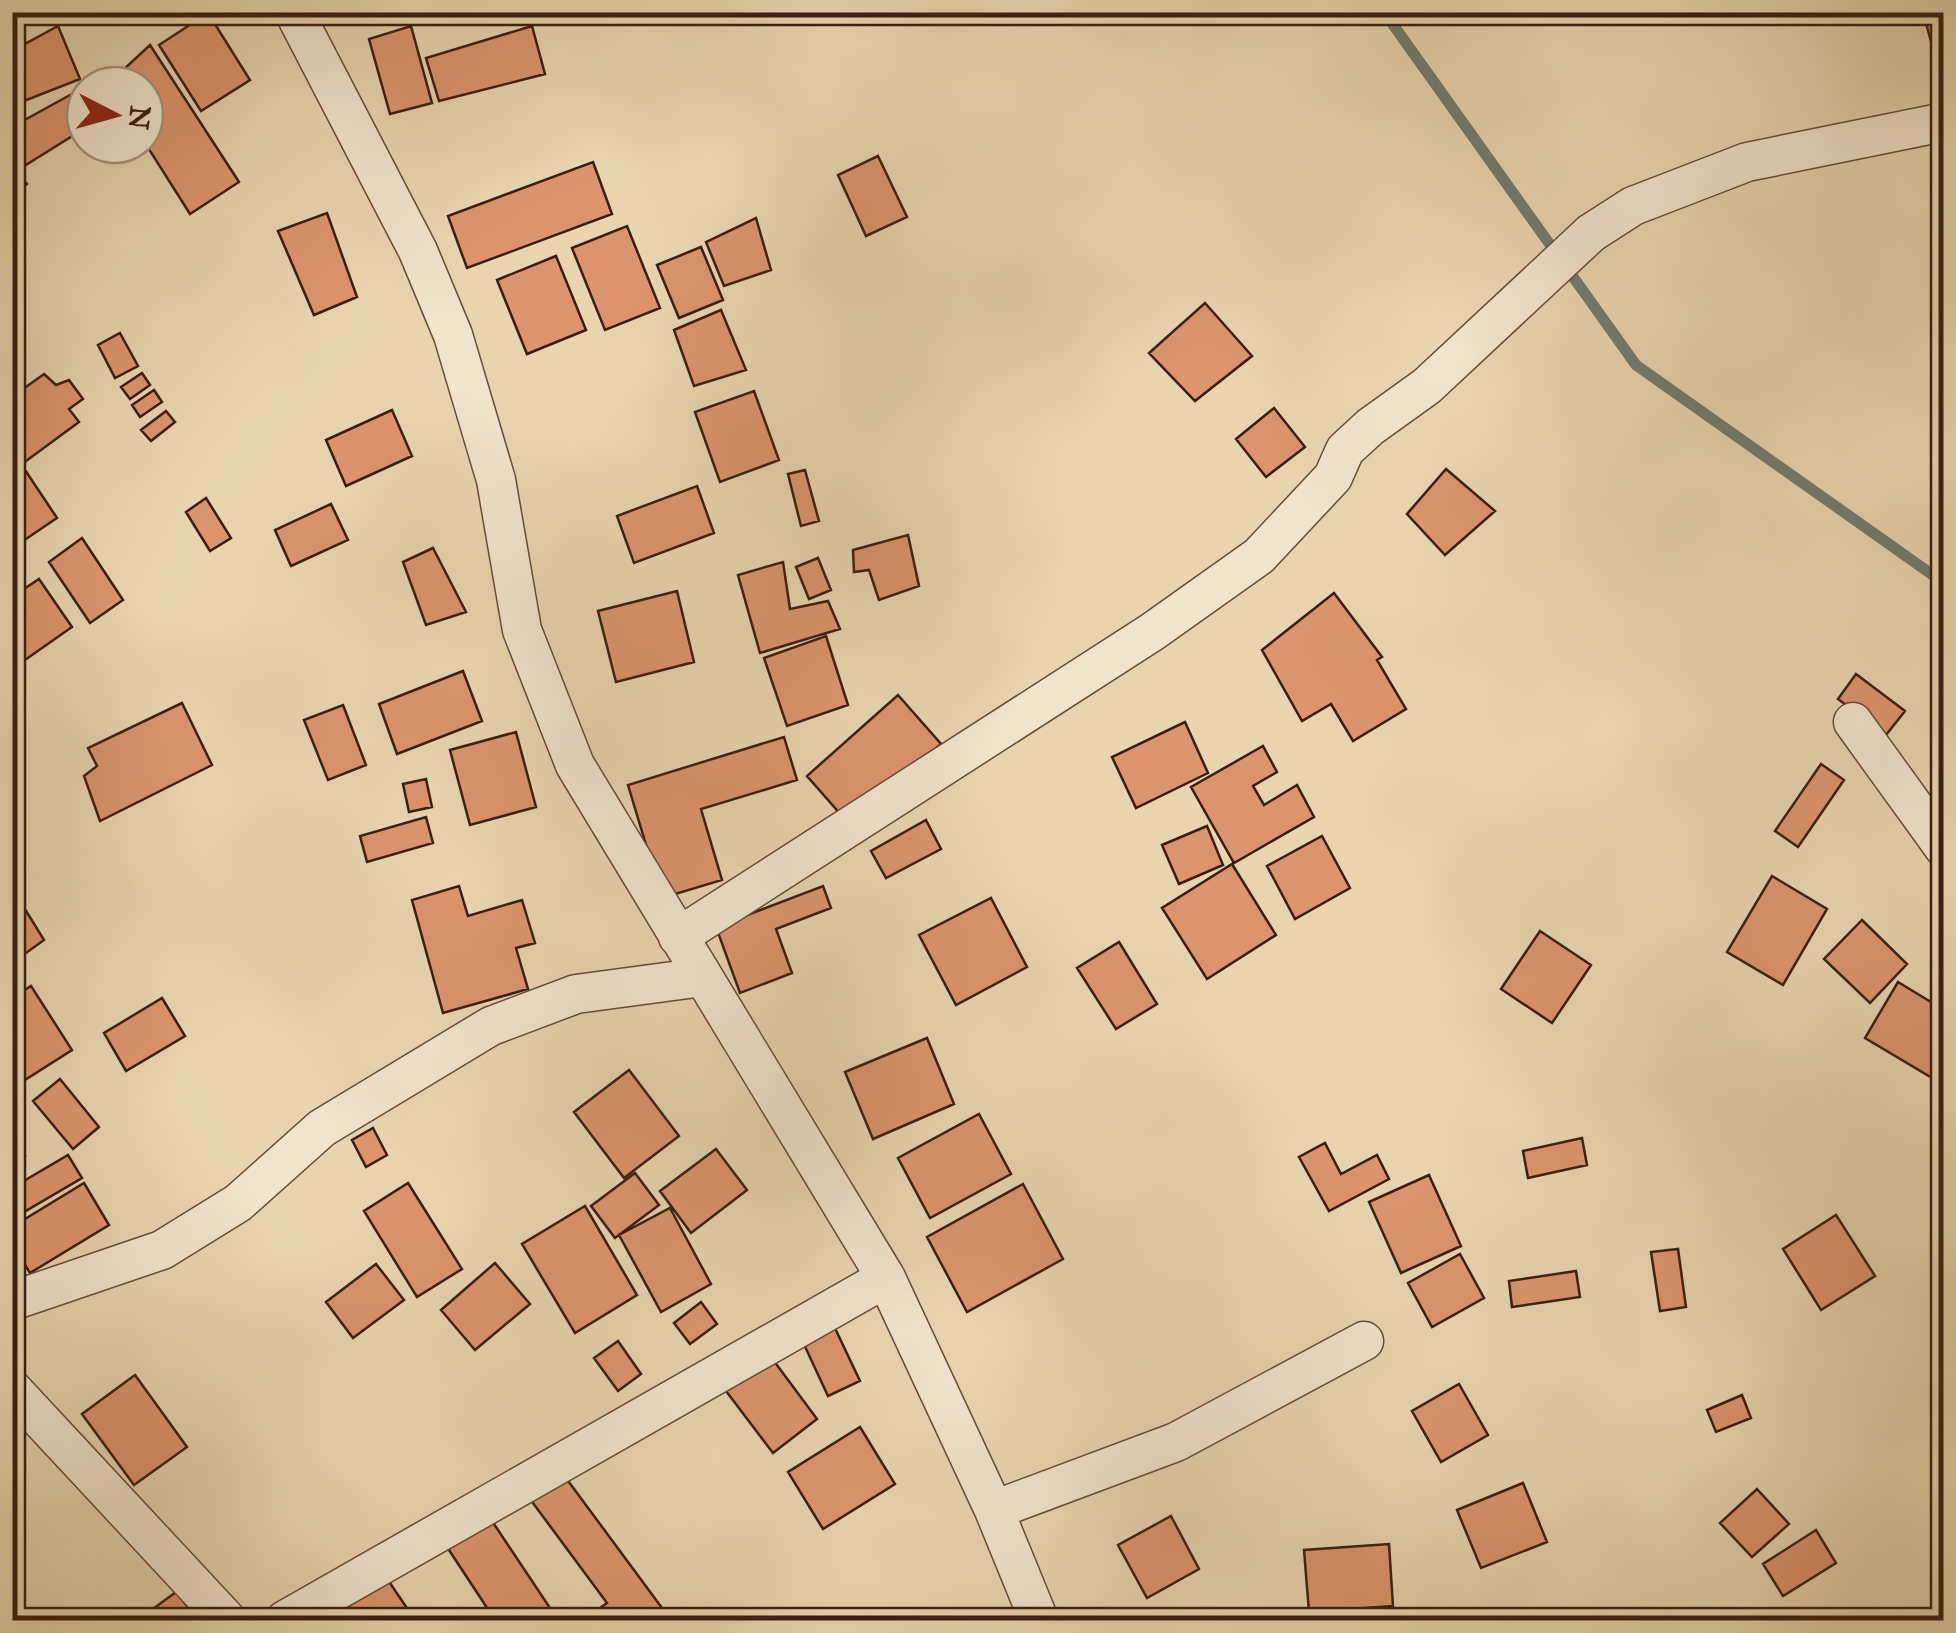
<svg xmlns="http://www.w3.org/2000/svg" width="1956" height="1633" font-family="'IM FELL Great Primer',serif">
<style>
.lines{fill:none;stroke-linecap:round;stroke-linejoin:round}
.stream{stroke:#727b6d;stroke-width:11}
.building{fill:#dc946e;stroke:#3a1d10;stroke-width:2.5}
.street-casing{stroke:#664b38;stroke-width:41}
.street{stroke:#f0e4cc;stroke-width:38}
</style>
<rect width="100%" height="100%" fill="#e8d5b0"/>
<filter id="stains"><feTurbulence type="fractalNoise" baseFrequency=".002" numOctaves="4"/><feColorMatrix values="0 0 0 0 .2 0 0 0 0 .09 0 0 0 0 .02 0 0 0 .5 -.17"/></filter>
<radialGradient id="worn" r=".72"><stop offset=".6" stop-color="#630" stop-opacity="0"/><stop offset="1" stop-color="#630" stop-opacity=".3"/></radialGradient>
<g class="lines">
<path class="stream" d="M 1384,12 L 1636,365 L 1944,583"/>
</g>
<path class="building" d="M 1944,12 L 1944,42 L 1932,45 L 1924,16 Z
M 208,13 L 250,80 L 201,111 L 159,45 Z
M 58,26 L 80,79 L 14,105 L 12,51 Z
M 411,26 L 432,103 L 390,114 L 369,39 Z
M 532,26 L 545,74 L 439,101 L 426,58 Z
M 150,45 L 239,182 L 190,214 L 145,143 L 145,85 L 108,84 Z
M 70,95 L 85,114 L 85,128 L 21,168 L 12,155 L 12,127 Z
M 878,156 L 907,217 L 866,236 L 838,175 Z
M 593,162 L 612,214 L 467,268 L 448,216 Z
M 12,167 L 27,184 L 12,197 Z
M 327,213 L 357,297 L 314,315 L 278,231 Z
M 756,218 L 771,270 L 724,286 L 706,242 Z
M 627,226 L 660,308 L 605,330 L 572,248 Z
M 701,247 L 723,300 L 679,318 L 657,265 Z
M 556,256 L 586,330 L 527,354 L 497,280 Z
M 1205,303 L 1252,356 L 1195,401 L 1149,353 Z
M 721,310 L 746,370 L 694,386 L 674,330 Z
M 120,333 L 138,366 L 115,378 L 98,345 Z
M 142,373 L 150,385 L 130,399 L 121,387 Z
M 44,374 L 56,385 L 69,380 L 83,399 L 69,409 L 79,422 L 26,461 L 12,442 L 12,397 Z
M 154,390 L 162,402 L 140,417 L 132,405 Z
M 754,391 L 779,460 L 720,482 L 695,412 Z
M 1274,408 L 1305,447 L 1266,477 L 1236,439 Z
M 392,410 L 412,456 L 346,486 L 326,440 Z
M 166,411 L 175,422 L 151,441 L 141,430 Z
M 17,458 L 57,518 L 20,543 L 12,531 L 12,461 Z
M 1446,469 L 1495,511 L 1445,555 L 1407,514 Z
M 805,470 L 819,521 L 801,526 L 788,474 Z
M 697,486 L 714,533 L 634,563 L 617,516 Z
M 206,498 L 231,538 L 210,551 L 186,512 Z
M 331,504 L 348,540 L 291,566 L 275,530 Z
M 908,535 L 919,586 L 879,600 L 869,570 L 854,572 L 853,550 Z
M 82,538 L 123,600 L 90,623 L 49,562 Z
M 433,548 L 466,612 L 426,625 L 403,562 Z
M 818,558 L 831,590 L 809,599 L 796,567 Z
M 783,562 L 790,609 L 828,601 L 840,629 L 760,653 L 738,575 Z
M 39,579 L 72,627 L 12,669 L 12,597 Z
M 677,591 L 694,662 L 616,682 L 598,611 Z
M 1334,593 L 1382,657 L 1377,660 L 1406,709 L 1353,741 L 1331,704 L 1302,721 L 1262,650 Z
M 826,636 L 848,705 L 787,726 L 764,658 Z
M 463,671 L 482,721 L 397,754 L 379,704 Z
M 1856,674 L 1905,711 L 1886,735 L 1838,699 Z
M 898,695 L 941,744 L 850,825 L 807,776 Z
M 182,703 L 212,765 L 100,821 L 84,776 L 97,766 L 88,748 Z
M 343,705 L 366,765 L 328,780 L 304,720 Z
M 1185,722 L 1208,773 L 1136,808 L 1112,757 Z
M 516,732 L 536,807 L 470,825 L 450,750 Z
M 784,737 L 797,780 L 701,809 L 722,880 L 662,898 L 628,785 Z
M 1263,746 L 1277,772 L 1253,786 L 1264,805 L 1297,785 L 1314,817 L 1234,863 L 1191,787 Z
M 1821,764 L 1844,780 L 1798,847 L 1775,831 Z
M 426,779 L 432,807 L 409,812 L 403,784 Z
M 426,817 L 433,843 L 367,862 L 360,836 Z
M 926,820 L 941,849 L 886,878 L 871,851 Z
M 1207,826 L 1223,865 L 1179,884 L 1162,845 Z
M 1322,836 L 1350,888 L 1295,919 L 1267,866 Z
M 1232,864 L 1276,935 L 1207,979 L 1162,908 Z
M 1772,876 L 1827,909 L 1783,985 L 1727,952 Z
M 459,886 L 468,916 L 522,900 L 535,943 L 516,948 L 528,989 L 443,1013 L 412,900 Z
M 823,886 L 831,908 L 776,929 L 792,973 L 740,993 L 716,927 Z
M 12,888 L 44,940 L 12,963 Z
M 991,898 L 1027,967 L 956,1005 L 919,935 Z
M 1862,920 L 1907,964 L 1870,1003 L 1824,959 Z
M 1540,931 L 1591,965 L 1552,1023 L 1501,989 Z
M 1119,942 L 1157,1004 L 1116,1029 L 1077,968 Z
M 1898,982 L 1944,1010 L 1944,1075 L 1939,1082 L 1865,1038 Z
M 31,986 L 72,1050 L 17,1085 L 12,1078 L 12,998 Z
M 162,998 L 185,1036 L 126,1071 L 104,1033 Z
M 927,1038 L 954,1104 L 873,1139 L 845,1072 Z
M 629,1070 L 679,1136 L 624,1178 L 574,1112 Z
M 60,1079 L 99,1127 L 73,1149 L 33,1101 Z
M 979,1114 L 1011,1174 L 930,1218 L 898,1158 Z
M 373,1128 L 387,1155 L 366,1167 L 352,1140 Z
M 12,1134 L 25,1156 L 12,1163 Z
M 1582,1138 L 1587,1165 L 1528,1178 L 1523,1151 Z
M 1325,1143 L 1341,1174 L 1377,1155 L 1389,1179 L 1329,1211 L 1299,1157 Z
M 716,1149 L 747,1190 L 691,1233 L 660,1191 Z
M 68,1155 L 82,1178 L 12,1219 L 12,1188 Z
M 635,1173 L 659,1205 L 615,1238 L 591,1206 Z
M 1429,1175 L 1461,1246 L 1401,1273 L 1369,1202 Z
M 84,1183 L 109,1225 L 30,1273 L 12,1243 L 12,1227 Z
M 408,1183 L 462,1269 L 417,1297 L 364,1211 Z
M 1023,1184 L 1063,1259 L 967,1312 L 927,1237 Z
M 585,1206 L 637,1295 L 575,1333 L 522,1244 Z
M 670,1208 L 711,1284 L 661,1312 L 619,1235 Z
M 1836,1215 L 1875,1276 L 1821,1310 L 1783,1249 Z
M 1678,1249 L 1686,1307 L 1660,1311 L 1651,1252 Z
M 1460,1254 L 1484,1298 L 1432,1327 L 1408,1283 Z
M 495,1263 L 530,1304 L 475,1350 L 441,1310 Z
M 376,1264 L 404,1300 L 353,1338 L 326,1302 Z
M 1576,1271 L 1580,1297 L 1512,1307 L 1509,1281 Z
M 701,1302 L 717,1324 L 690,1344 L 674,1323 Z
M 833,1324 L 860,1381 L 828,1396 L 801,1338 Z
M 618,1341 L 641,1374 L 618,1391 L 594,1358 Z
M 771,1357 L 817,1419 L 773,1453 L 726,1391 Z
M 135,1375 L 187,1447 L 134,1485 L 82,1414 Z
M 1459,1384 L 1488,1435 L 1441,1462 L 1412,1411 Z
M 1742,1395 L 1751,1418 L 1716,1432 L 1707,1410 Z
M 860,1427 L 895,1484 L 823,1529 L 788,1472 Z
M 563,1474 L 662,1608 L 646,1620 L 583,1620 L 607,1603 L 530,1499 Z
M 1523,1483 L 1547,1542 L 1481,1568 L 1457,1510 Z
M 1757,1489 L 1789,1524 L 1752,1557 L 1720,1523 Z
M 1171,1516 L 1199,1569 L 1147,1598 L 1118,1545 Z
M 490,1518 L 558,1620 L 495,1620 L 447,1547 Z
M 1816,1530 L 1836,1563 L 1783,1596 L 1763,1564 Z
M 1389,1544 L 1393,1606 L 1309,1612 L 1304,1550 Z
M 388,1580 L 415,1620 L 353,1620 L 345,1608 Z
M 176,1592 L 198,1620 L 138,1620 Z"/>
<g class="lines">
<g class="street-casing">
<path id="street" d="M 294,12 L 418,251 L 453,335 L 496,480 L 522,630 L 575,765 L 886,1278 L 994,1510 L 1039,1620
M 1853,722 L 1944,848
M 678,937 L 1152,632 L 1259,556 L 1333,477 L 1345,450 L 1370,427 L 1427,386 L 1591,233 L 1633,206 L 1747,162 L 1944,122
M 12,1301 L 162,1250 L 238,1203 L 322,1128 L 491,1026 L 576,994 L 703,977
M 12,1389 L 227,1620
M 994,1510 L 1176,1442 L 1364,1341
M 285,1620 L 886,1278"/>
</g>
<use href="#street" class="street"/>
</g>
<rect width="1956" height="1633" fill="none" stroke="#e8d5b0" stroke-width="50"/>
<rect x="15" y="15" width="1926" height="1603" fill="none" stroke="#3a1d10" stroke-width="5"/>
<rect x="25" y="25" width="1906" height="1583" fill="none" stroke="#3a1d10" stroke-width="2.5"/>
<g transform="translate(115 115) rotate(96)"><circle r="48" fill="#f0e4cc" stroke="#a79481" stroke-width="2.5"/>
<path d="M0-8L18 38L0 25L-18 38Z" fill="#8f2418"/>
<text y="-15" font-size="28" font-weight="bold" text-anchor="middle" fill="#3a1d10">N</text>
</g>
<rect width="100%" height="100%" filter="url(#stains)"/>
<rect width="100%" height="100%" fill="url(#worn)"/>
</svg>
